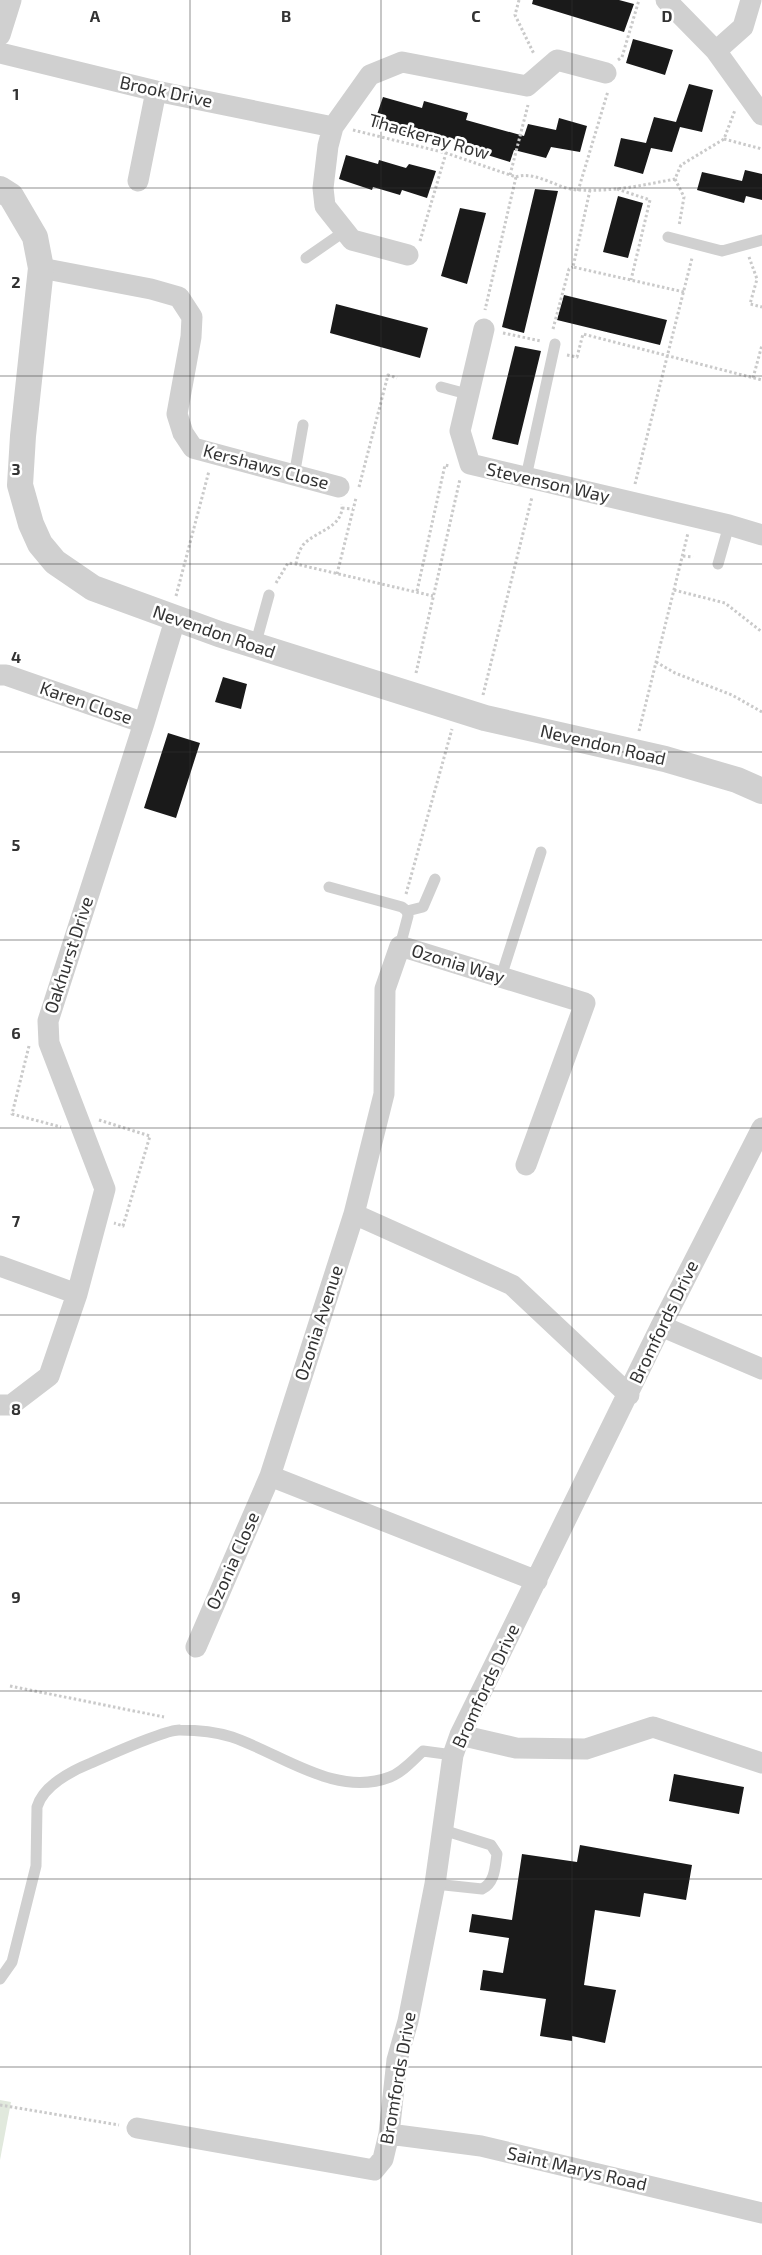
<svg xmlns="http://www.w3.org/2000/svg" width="762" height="2255" font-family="'Exo 2',sans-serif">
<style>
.green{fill:#e1e9dd}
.building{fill:#1a1a1a}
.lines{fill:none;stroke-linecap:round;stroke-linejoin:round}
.path{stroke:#cacaca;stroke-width:3;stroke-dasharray:2.5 2.5;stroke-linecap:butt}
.service{stroke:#d0d0d0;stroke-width:11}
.minor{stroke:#d0d0d0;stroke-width:21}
.tertiary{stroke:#d0d0d0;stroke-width:26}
.grid{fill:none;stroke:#333;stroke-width:1;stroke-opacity:0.55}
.labels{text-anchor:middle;stroke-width:5;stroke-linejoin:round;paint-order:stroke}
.street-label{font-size:18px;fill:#333;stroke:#fff}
.grid-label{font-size:16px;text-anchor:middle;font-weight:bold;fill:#333;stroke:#fff;stroke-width:5;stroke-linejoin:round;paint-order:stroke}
</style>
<rect width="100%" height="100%" fill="#fff"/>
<path class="green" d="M 0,2100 L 11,2102 L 0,2160 Z"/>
<path class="building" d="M 533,0 L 619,0 L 634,4 L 624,32 L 532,4 Z
M 633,39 L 673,50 L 665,75 L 626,63 Z
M 689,84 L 713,90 L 702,132 L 680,127 L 672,152 L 651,148 L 643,174 L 614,166 L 621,138 L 646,143 L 654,117 L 676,122 Z
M 383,97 L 422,108 L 424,101 L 468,113 L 466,120 L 524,136 L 528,124 L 556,130 L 559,118 L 587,126 L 580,152 L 551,147 L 546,158 L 514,150 L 510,162 L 458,146 L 459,141 L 420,130 L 419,135 L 373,126 Z
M 346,155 L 378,164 L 379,160 L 406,168 L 409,164 L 436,171 L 427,198 L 402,190 L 400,195 L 373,187 L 372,190 L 339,179 Z
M 745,170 L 762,174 L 762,200 L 746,196 L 744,203 L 697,190 L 702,172 L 742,181 Z
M 535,189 L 558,191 L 524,333 L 502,327 Z
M 618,196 L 643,203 L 628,258 L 603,252 Z
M 460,208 L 486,213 L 467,284 L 441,276 Z
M 564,295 L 667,320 L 660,345 L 557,320 Z
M 336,304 L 428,328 L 420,358 L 330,333 Z
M 515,346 L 541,351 L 518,445 L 492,439 Z
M 223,677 L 247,684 L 241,709 L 215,702 Z
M 168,733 L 200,743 L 176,818 L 144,808 Z
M 674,1774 L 744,1787 L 739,1814 L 669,1801 Z
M 580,1845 L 692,1865 L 686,1900 L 644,1893 L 640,1917 L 595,1910 L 584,1985 L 616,1990 L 605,2043 L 572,2036 L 572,2041 L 540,2036 L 546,1999 L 480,1990 L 483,1970 L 503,1973 L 509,1938 L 469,1932 L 472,1914 L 512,1920 L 522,1854 L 577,1862 Z"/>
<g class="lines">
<path class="path" d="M 519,0 L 515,15 L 534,54
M 618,60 L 622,57 L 639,0
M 353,130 L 446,153 L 516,177 L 485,310
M 724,139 L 762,149
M 510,175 L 528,105
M 516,177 C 537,170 558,190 579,190 C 612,192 644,185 675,179 L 681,165 L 724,139 L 735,110
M 675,179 L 684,197 L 679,226
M 617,189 L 650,200 L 631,280
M 590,190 L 573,267 L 684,292
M 578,191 L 608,91
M 420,241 L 446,153
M 749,257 L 757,279 L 750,304 L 762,307
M 553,329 L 569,269 L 573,267
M 503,333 L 541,341
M 567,355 L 577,357 L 583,334 L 762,380
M 753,378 L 762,345
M 635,484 L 692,258
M 359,487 L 388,375 L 397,378
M 342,508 L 353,509
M 683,556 L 693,557
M 296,564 C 297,557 299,551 303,545 C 315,531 344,528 342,504
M 337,574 L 356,498
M 276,583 L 288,563 L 296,564 L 433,596
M 674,590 L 725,603 L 762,632
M 417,591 L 445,465 L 450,466
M 176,596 L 209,471
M 656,662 L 675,673 L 732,695 L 762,712
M 416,673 L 460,479
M 483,695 L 532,497
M 639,731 L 688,533
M 406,894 L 452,729
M 29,1046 L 12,1114 L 61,1127
M 99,1120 L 150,1136 L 123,1226 L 114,1223
M 10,1686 L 164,1717
M 0,2105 L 119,2125"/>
<path class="service" d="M 668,237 L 722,251 L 762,240
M 306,258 L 345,231
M 441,387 L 467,394
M 294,476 L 303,425
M 526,477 L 555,344
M 718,564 L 729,525
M 255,646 L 269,595
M 329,887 L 402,907 L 407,911 L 408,916 L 400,946
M 407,911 L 423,907 L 435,879
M 501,977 L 541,852
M 435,1884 L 482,1889 C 495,1883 495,1867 497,1854 L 491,1845 L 443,1830
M 0,1979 L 12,1962 L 36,1866 L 37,1807 C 43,1786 71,1771 91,1763 C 107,1756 166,1729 180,1730 C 197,1730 216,1732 232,1737 C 282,1754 336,1798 390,1777 C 403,1772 413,1760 423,1751 L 453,1755"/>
<path class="minor" d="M 666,0 L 716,51 L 762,115
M 0,35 L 11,0
M 716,51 L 743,27 L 751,0
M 0,53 L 156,91 L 333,127 L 370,75 L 402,62 L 527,86 L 557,60 L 606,73
M 333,127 L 328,146 L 323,188 L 325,206 L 352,240 L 408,255
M 138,181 L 156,91
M 41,268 L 151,289 L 179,297 L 192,317 L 191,337 L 177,414 L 183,433 L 193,448 L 339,487
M 484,329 L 460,431 L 470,464 L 729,525 L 762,535
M 0,675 L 6,675 L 144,723
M 354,1214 L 384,1094 L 385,989 L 400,946 L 585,1003 L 526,1165
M 0,1266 L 77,1294
M 661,1326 L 762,1369
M 0,1405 L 11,1405 L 49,1376 L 77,1294 L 105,1189 L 49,1043 L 48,1021 L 144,723 L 175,620
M 537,1581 L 270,1476 L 354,1214 L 512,1285 L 629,1395
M 196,1647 L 270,1476
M 460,1735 L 516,1748 L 586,1749 L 653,1727 L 762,1763
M 137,2128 L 374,2170 L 383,2159 L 389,2134 L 397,2060 L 408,2021 L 435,1884 L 453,1755 L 460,1735 L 661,1326 L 762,1128
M 389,2134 L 481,2146 L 762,2213"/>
<path class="tertiary" d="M 0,189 L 11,196 L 35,237 L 41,268 L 23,436 L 20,485 L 31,524 L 40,544 L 55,562 L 93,588 L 219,634 L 485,718 L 665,759 L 737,780 L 762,791"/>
</g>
<path class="grid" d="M 190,0 L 190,2255M 381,0 L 381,2255M 572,0 L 572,2255M 0,188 L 762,188M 0,376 L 762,376M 0,564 L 762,564M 0,752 L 762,752M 0,940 L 762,940M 0,1128 L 762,1128M 0,1315 L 762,1315M 0,1503 L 762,1503M 0,1691 L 762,1691M 0,1879 L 762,1879M 0,2067 L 762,2067"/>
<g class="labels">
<g class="street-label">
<text transform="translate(166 92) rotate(12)" y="6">Brook Drive</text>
<text transform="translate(429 137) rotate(16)" y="6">Thackeray Row</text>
<text transform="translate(266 467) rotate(15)" y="6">Kershaws Close</text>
<text transform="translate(548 483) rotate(13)" y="6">Stevenson Way</text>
<text transform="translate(214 632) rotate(19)" y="6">Nevendon Road</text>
<text transform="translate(86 703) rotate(19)" y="6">Karen Close</text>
<text transform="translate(603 745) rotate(13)" y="6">Nevendon Road</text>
<text transform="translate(69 955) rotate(-72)" y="6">Oakhurst Drive</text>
<text transform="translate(458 964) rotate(17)" y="6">Ozonia Way</text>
<text transform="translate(664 1322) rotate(-64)" y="6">Bromfords Drive</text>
<text transform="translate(319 1323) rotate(-72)" y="6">Ozonia Avenue</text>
<text transform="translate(233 1561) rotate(-66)" y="6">Ozonia Close</text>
<text transform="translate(486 1686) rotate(-65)" y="6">Bromfords Drive</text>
<text transform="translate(398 2078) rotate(-80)" y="6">Bromfords Drive</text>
<text transform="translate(577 2169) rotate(13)" y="6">Saint Marys Road</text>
</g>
</g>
<g class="grid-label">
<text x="95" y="22">A</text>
<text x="286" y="22">B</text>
<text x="476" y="22">C</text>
<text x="667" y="22">D</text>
<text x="16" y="100">1</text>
<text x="16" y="288">2</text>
<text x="16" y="475">3</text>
<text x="16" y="663">4</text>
<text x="16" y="851">5</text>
<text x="16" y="1039">6</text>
<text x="16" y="1227">7</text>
<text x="16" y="1415">8</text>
<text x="16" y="1603">9</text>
</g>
</svg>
